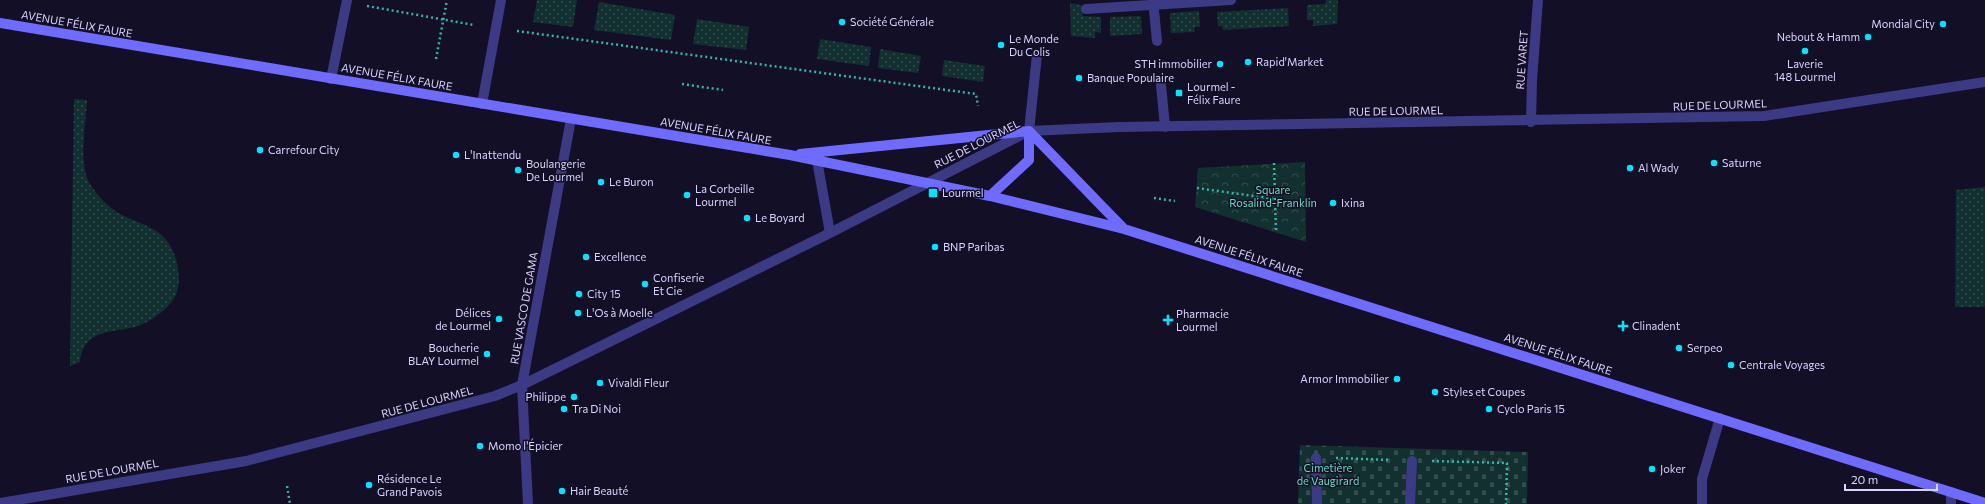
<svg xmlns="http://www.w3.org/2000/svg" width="1985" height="504" font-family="Commissioner,sans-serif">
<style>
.cemetery{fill:url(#cemetery-stones)}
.park{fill:url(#park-crowns)}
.garden{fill:url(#garden-dots)}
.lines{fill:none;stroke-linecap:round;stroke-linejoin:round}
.path{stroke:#2fb8b0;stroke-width:2.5;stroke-dasharray:2 3;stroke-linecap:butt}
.lane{stroke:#3d3a85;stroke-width:10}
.street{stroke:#3d3a85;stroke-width:10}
.secondary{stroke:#6f6bff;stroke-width:10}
.poi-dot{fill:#00e5ff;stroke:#130f26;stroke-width:1.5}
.labels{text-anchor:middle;stroke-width:3;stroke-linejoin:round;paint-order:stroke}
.poi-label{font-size:11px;fill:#d9d4ff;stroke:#130f26;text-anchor:start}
.street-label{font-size:11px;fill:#d9d4ff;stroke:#130f26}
.park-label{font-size:11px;fill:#5fe0c0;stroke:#130f26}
</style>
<defs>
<pattern id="cemetery-stones" width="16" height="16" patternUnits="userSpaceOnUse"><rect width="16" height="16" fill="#12302f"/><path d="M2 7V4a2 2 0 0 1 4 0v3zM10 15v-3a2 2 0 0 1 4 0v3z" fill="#344d4e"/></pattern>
<pattern id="park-crowns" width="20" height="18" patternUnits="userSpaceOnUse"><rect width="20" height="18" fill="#12302f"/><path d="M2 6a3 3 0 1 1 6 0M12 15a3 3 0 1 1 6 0" fill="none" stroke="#344d4e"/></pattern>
<pattern id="garden-dots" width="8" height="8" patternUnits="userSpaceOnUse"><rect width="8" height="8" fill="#12302f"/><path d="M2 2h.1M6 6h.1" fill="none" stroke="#344d4e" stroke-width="1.8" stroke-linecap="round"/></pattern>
</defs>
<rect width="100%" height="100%" fill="#130f26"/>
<path class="cemetery" d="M 1300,445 L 1528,452 L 1527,504 L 1298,504 Z"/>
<path class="park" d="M 1305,162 L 1306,242 L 1195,207 L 1198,168 Z"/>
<path class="garden" d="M 537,0 L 577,0 L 573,27 L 533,22 Z
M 1326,0 L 1338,0 L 1337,24 L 1313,26 L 1313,20 L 1307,20 L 1307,5 L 1325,4 Z
M 599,2 L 675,15 L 671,40 L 594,30 Z
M 1070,3 L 1082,5 L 1083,16 L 1101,17 L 1101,33 L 1095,32 L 1095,38 L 1071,36 Z
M 1288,8 L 1289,26 L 1223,30 L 1222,26 L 1218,26 L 1217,12 Z
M 1199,11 L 1200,27 L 1194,27 L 1195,32 L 1171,33 L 1170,13 Z
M 1141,16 L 1142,34 L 1110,36 L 1110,17 Z
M 697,19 L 749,27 L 746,50 L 693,44 Z
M 820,39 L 871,47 L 869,66 L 817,59 Z
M 880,49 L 921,56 L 918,73 L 878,68 Z
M 944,60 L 985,66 L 983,82 L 942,76 Z
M 74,99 L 87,100 C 86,122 78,165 90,184 C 97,195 109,208 120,214 C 148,228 168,228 177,263 C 178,270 180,280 178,287 C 177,296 170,305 164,310 C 157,316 150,321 141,325 C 116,334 84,326 80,362 L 70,366 Z
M 1985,187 L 1985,307 L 1955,307 L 1956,190 Z"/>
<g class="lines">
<path class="path" d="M 367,6 L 474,25
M 517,31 L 976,94 L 978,106
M 436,59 L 447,0
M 682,84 L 723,90
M 1274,163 L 1276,232
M 1197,188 L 1275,199
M 1154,198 L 1175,201
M 1336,458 L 1391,460
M 1432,461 L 1507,463 L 1506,504
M 287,486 L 290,504"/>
<path class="lane" d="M 1153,0 L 1157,41
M 1086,9 L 1231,0
M 1161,85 L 1165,127
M 482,104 L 501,0
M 1029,131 L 1037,55
M 1316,458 L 1317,504
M 1410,504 L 1412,461"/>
<path class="street" d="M 331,79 L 347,0
M 1531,122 L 1532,80 L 1538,0
M 817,160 L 830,233
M 0,503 L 246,461 L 495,396 L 522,385 L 830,233 L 1029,131 L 1119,127 L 1764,116 L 1985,82
M 528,504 L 522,385 L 571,119
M 1702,504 L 1702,479 L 1720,418
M 1951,504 L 1951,492"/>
<path class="secondary" d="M 0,23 L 790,155 L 990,196 L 1124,229 L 1985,503
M 1029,131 L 1124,229
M 800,154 L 1029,131
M 990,196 L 1029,160 L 1029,131"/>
</g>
<g class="poi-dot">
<circle cx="842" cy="22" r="4"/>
<circle cx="1943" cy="24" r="4"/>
<circle cx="1868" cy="37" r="4"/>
<circle cx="1001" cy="45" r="4"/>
<circle cx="1805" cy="51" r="4"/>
<circle cx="1248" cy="62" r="4"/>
<circle cx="1220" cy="64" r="4"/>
<circle cx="1079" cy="78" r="4"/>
<rect x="1175" y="89" width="8" height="8" rx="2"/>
<circle cx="260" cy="150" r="4"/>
<circle cx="456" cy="155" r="4"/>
<circle cx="1714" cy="163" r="4"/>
<circle cx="1630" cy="168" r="4"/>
<circle cx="518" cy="170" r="4"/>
<circle cx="601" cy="182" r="4"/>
<rect x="928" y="188" width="10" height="10" rx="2"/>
<circle cx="687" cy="195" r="4"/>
<circle cx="1333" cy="203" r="4"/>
<circle cx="747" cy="218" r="4"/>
<circle cx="935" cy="247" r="4"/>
<circle cx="586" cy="257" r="4"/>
<circle cx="645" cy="284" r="4"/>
<circle cx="579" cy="294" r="4"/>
<circle cx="578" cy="313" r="4"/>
<circle cx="499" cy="319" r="4"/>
<path d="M1166 314h4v4h4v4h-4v4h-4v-4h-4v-4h4z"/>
<path d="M1621 320h4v4h4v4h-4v4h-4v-4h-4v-4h4z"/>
<circle cx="1679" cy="348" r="4"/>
<circle cx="487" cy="354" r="4"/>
<circle cx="1731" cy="365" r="4"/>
<circle cx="1397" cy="379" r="4"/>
<circle cx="600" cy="383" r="4"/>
<circle cx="1435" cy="392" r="4"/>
<circle cx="574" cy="397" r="4"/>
<circle cx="564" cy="409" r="4"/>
<circle cx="1489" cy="409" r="4"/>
<circle cx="480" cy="446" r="4"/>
<circle cx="1652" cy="469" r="4"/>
<circle cx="369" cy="485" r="4"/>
<circle cx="562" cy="491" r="4"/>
</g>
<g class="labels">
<g class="poi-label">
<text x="850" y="26">Société Générale</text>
<text x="1935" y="28" text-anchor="end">Mondial City</text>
<text x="1860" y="41" text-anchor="end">Nebout &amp; Hamm</text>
<text x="1009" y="43">Le Monde<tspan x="1009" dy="13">Du Colis</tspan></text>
<text x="1256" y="66">Rapid'Market</text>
<text x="1212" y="68" text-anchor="end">STH immobilier</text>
<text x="1805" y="68" text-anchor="middle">Laverie<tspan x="1805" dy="13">148 Lourmel</tspan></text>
<text x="1087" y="82">Banque Populaire</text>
<text x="1187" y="91">Lourmel -<tspan x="1187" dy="13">Félix Faure</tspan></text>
<text x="268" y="154">Carrefour City</text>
<text x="464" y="159">L'Inattendu</text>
<text x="1722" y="167">Saturne</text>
<text x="526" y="168">Boulangerie<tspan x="526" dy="13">De Lourmel</tspan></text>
<text x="1638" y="172">Al Wady</text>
<text x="609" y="186">Le Buron</text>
<text x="695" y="193">La Corbeille<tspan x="695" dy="13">Lourmel</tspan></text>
<text x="942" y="197">Lourmel</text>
<text x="1341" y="207">Ixina</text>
<text x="755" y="222">Le Boyard</text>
<text x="943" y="251">BNP Paribas</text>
<text x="594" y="261">Excellence</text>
<text x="653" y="282">Confiserie<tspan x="653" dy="13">Et Cie</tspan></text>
<text x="587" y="298">City 15</text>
<text x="491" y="317" text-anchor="end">Délices<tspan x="491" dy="13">de Lourmel</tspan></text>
<text x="586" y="317">L'Os à Moelle</text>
<text x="1176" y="318">Pharmacie<tspan x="1176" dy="13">Lourmel</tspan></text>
<text x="1632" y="330">Clinadent</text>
<text x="479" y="352" text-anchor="end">Boucherie<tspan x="479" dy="13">BLAY Lourmel</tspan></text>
<text x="1687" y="352">Serpeo</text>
<text x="1739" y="369">Centrale Voyages</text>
<text x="1389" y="383" text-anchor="end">Armor Immobilier</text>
<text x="608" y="387">Vivaldi Fleur</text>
<text x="1443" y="396">Styles et Coupes</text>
<text x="566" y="401" text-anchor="end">Philippe</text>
<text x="572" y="413">Tra Di Noi</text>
<text x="1497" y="413">Cyclo Paris 15</text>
<text x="488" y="450">Momo l'Épicier</text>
<text x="1660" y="473">Joker</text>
<text x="377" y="483">Résidence Le<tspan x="377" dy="13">Grand Pavois</tspan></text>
<text x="570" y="495">Hair Beauté</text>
</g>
<g class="street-label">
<text transform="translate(77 24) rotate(10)" y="4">AVENUE FÉLIX FAURE</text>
<text transform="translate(1522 60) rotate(-86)" y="4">RUE VARET</text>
<text transform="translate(397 77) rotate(10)" y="4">AVENUE FÉLIX FAURE</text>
<text transform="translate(1720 105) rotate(-2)" y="4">RUE DE LOURMEL</text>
<text transform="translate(1396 111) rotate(-1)" y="4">RUE DE LOURMEL</text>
<text transform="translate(716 131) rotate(10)" y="4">AVENUE FÉLIX FAURE</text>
<text transform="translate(977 144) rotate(-27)" y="4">RUE DE LOURMEL</text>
<text transform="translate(1249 256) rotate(18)" y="4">AVENUE FÉLIX FAURE</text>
<text transform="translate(524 308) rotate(-80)" y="4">RUE VASCO DE GAMA</text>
<text transform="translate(1558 354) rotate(18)" y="4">AVENUE FÉLIX FAURE</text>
<text transform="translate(427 402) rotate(-15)" y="4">RUE DE LOURMEL</text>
<text transform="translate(112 471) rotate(-10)" y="4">RUE DE LOURMEL</text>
</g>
<g class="park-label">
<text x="1273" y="194">Square<tspan x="1273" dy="13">Rosalind-Franklin</tspan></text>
<text x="1328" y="472">Cimetière<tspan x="1328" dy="13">de Vaugirard</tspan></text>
</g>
</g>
<path d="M1845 484v6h92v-6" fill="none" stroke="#d9d4ff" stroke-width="2"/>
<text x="1851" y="484" font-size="12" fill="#d9d4ff" stroke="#130f26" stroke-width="3" paint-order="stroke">20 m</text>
</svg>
